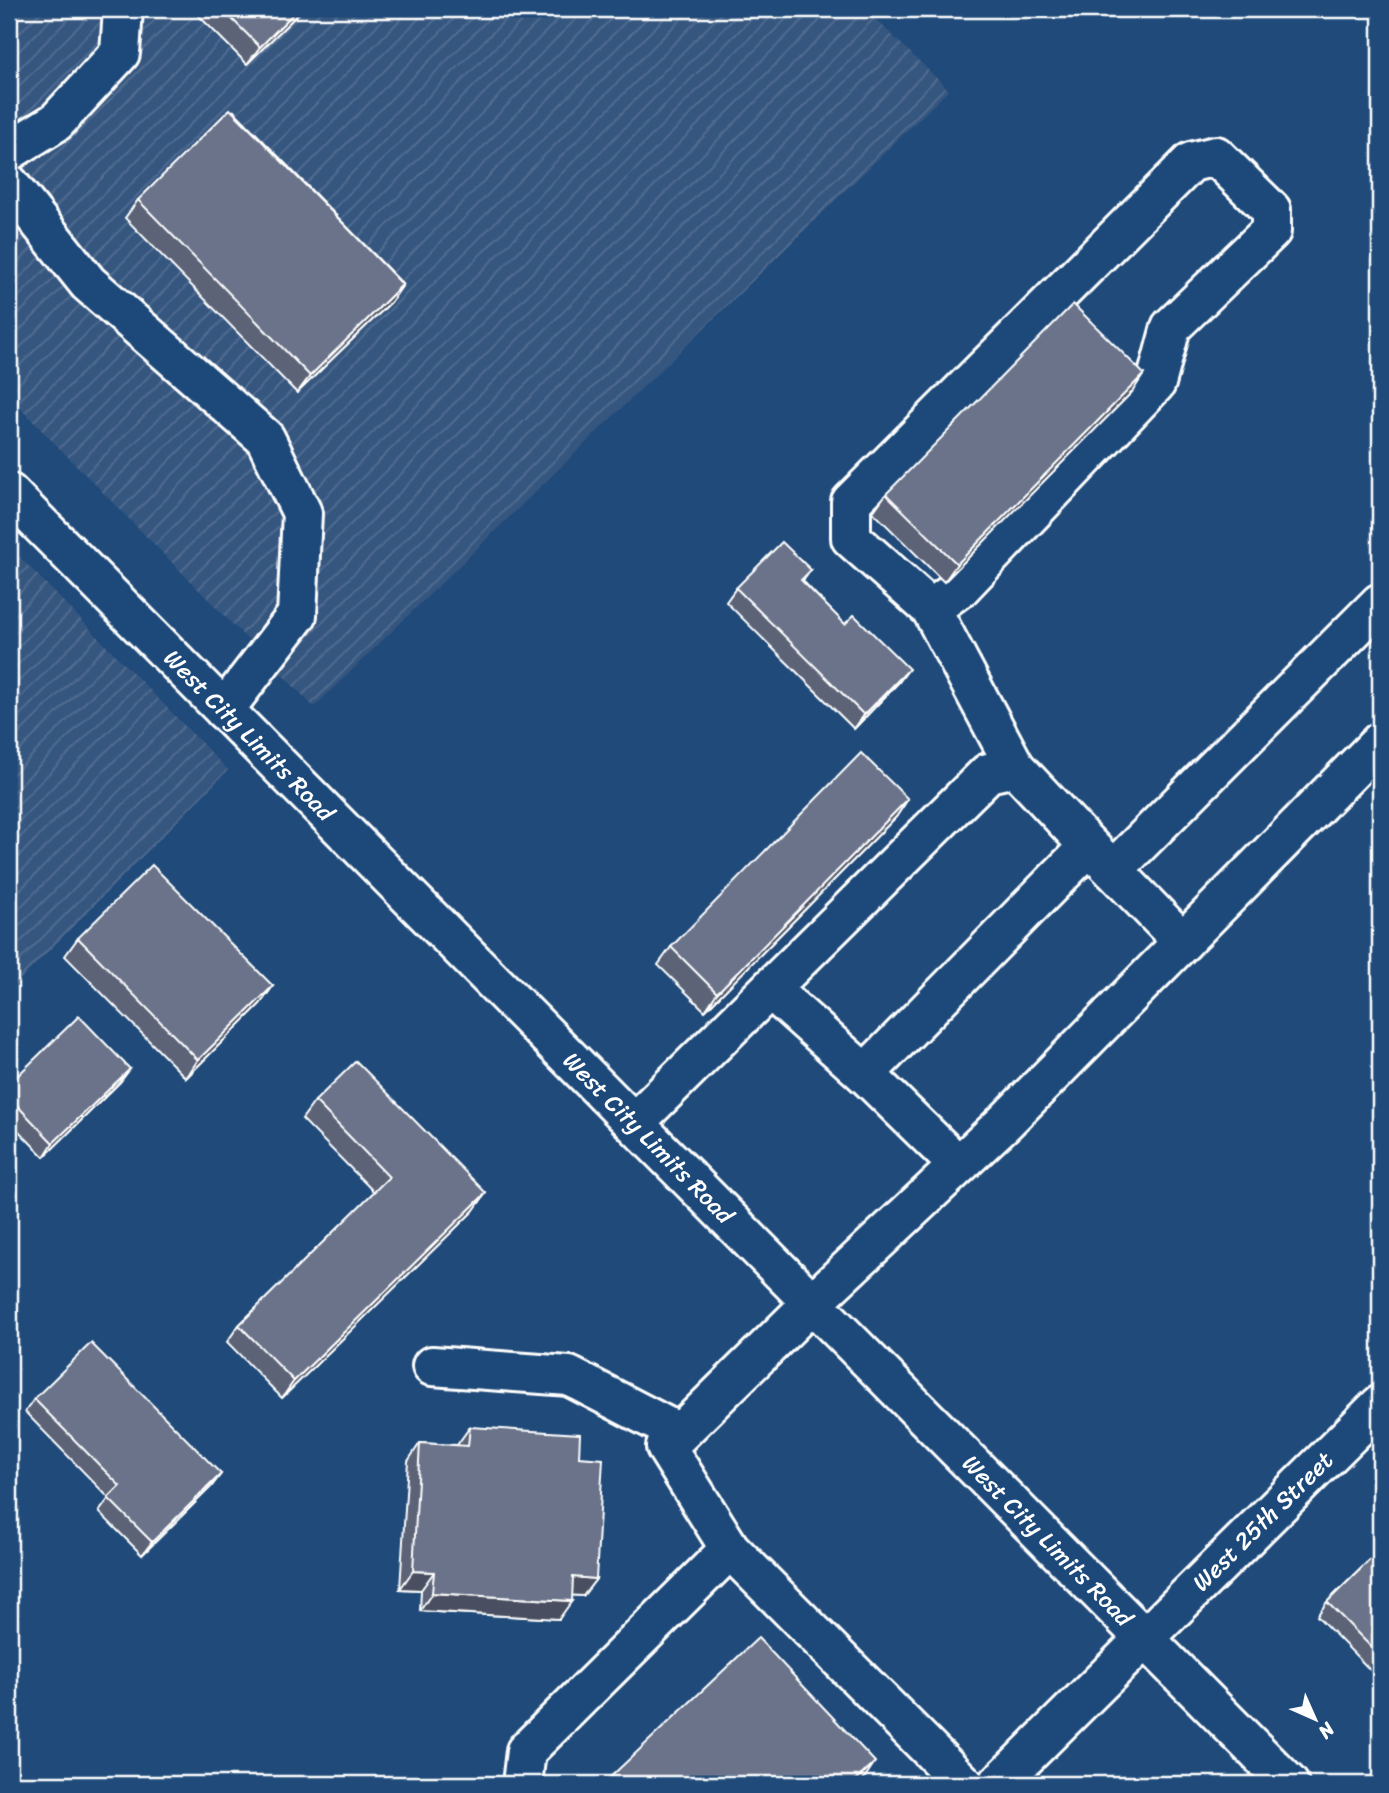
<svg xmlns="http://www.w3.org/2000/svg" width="1389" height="1793" font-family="Sriracha,sans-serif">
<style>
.industrial{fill:url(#industrial-furrows)}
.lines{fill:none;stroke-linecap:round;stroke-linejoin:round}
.minor-casing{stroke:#fff;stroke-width:44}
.minor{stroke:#1f4a7a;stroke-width:38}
.wall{fill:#5b6377;stroke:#fff;stroke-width:2}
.shaded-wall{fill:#4a5061;stroke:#fff;stroke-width:2}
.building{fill:#6a738a;stroke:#fff;stroke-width:2}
.labels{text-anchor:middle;stroke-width:7;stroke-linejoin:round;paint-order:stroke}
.street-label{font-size:24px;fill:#fff;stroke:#1f4a7a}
</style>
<defs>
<pattern id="industrial-furrows" width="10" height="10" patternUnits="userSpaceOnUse" patternTransform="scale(1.75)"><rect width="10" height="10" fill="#36567f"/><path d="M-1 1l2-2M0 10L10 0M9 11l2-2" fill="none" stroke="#546f92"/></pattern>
</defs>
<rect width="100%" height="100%" fill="#1f4a7a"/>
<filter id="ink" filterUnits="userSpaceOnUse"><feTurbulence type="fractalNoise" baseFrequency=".0143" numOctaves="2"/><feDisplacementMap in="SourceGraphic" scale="14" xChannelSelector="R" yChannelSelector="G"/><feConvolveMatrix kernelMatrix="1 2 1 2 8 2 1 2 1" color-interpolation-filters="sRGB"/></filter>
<g filter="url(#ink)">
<path class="industrial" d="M 9,9 L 865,9 L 949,90 L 314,707 L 9,397 Z
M 9,546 L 228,770 L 9,991 Z"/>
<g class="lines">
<g class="minor-casing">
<g id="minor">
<path d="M 9,151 L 56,122 L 120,53 L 123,9"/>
<path d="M 9,184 L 88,283 L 265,438 L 302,513 L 297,615 L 224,710"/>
<path id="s1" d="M 9,493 L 1289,1784"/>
<path d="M 931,609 L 851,538 L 851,502 L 1191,162 L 1216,156 L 1271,210 L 1271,231 L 1171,327 L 1156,383 L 961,587 L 931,609 L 1015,767"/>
<path d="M 1113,870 L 1183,942"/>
<path d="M 770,989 L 865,1074"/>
<path d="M 634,1123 L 988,773 L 1015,767 L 1089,846"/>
<path d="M 958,1165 L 865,1074 L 1089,846 L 1113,870 L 1380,603"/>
<path d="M 432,1366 L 569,1376 L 679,1433"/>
<path d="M 522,1784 L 526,1751 L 730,1549"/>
<path d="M 964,1784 L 730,1549 L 666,1447 L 812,1303 L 1005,1122 L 1380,742"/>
<path id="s2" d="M 998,1784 L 1380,1405"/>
</g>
</g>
<use href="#minor" class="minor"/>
</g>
<path class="wall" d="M 192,9 L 303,9 L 247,64 Z
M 138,200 L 403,285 L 391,302 L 297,393 L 125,218 Z
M 1132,392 L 944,582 L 873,512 L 886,494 Z
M 811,570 L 803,581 L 899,682 L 854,729 L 726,602 L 736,588 Z
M 908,799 L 896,817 L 705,1011 L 658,965 L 671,947 Z
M 78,938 L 273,986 L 260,1004 L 186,1078 L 65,956 Z
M 130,1069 L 120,1082 L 44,1157 L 9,1121 L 9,1084 Z
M 315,1101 L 486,1193 L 473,1211 L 282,1398 L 227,1342 L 239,1325 L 374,1192 L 302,1119 Z
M 34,1399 L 221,1474 L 211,1487 L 142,1555 L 99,1512 L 109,1498 L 25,1412 Z
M 470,1427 L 579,1457 L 596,1579 L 583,1596 L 572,1595 L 559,1619 L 420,1611 L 421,1590 L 400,1589 L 408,1461 L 420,1443 L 457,1445 Z
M 1380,1550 L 1380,1680 L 1317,1616 L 1327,1602 Z"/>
<path class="shaded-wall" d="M 298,9 L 303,9 L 247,64 L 260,47 Z
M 403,284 L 391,302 L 297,393 L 310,376 Z
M 1144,374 L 1132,392 L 944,582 L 957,564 Z
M 909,669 L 899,682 L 854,729 L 864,715 Z
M 908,799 L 896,817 L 705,1011 L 717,993 Z
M 273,986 L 260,1004 L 186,1078 L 198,1060 Z
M 130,1069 L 120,1082 L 44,1157 L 53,1143 Z
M 486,1193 L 473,1211 L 282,1398 L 294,1381 Z
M 221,1474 L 211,1487 L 142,1555 L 152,1542 Z
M 413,1571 L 434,1572 L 421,1590 L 400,1589 Z
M 573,1577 L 596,1579 L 583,1596 L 561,1595 Z
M 432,1593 L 572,1601 L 559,1619 L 420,1611 Z
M 875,1762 L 863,1780 L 858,1784 L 852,1784 Z"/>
<path class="building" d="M 222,9 L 298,9 L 260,47 Z
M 230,109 L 403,284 L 310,376 L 138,200 Z
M 233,110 L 403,285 L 401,287 L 403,284 Z
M 1073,304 L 1144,374 L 957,564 L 886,494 Z
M 782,542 L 811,570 L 801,580 L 845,624 L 854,615 L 909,669 L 864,715 L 736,588 Z
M 861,753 L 908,799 L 717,993 L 671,947 Z
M 152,865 L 273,986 L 198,1060 L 78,938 Z
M 79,1016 L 130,1069 L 53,1143 L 9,1097 L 9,1084 Z
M 356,1061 L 486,1193 L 294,1381 L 239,1325 L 389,1177 L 315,1101 Z
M 91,1343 L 221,1474 L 152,1542 L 108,1498 L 120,1486 L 34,1399 Z
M 470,1427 L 580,1434 L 579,1457 L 603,1459 L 596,1579 L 573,1577 L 572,1601 L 432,1593 L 434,1572 L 413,1571 L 420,1443 L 468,1446 Z
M 1380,1550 L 1380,1656 L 1327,1602 Z
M 758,1638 L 875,1762 L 852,1784 L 604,1783 Z"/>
</g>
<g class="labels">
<g class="street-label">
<text dy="8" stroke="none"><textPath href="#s1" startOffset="341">West City Limits Road</textPath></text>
<text dy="8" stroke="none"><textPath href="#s1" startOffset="908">West City Limits Road</textPath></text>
<text dy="8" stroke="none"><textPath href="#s2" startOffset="373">West 25th Street</textPath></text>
<text dy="8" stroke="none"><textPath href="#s1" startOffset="1475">West City Limits Road</textPath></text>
</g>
</g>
<rect width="1389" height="1793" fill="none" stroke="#1f4a7a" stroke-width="35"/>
<rect x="18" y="18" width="1354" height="1758" fill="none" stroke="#fff" stroke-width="2.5" filter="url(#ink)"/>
<g transform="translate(1315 1719) rotate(135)" stroke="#1f4a7a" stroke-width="5" paint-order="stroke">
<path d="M0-5L12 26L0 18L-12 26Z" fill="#ffffff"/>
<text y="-10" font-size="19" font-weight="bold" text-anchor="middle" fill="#ffffff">N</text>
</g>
</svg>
